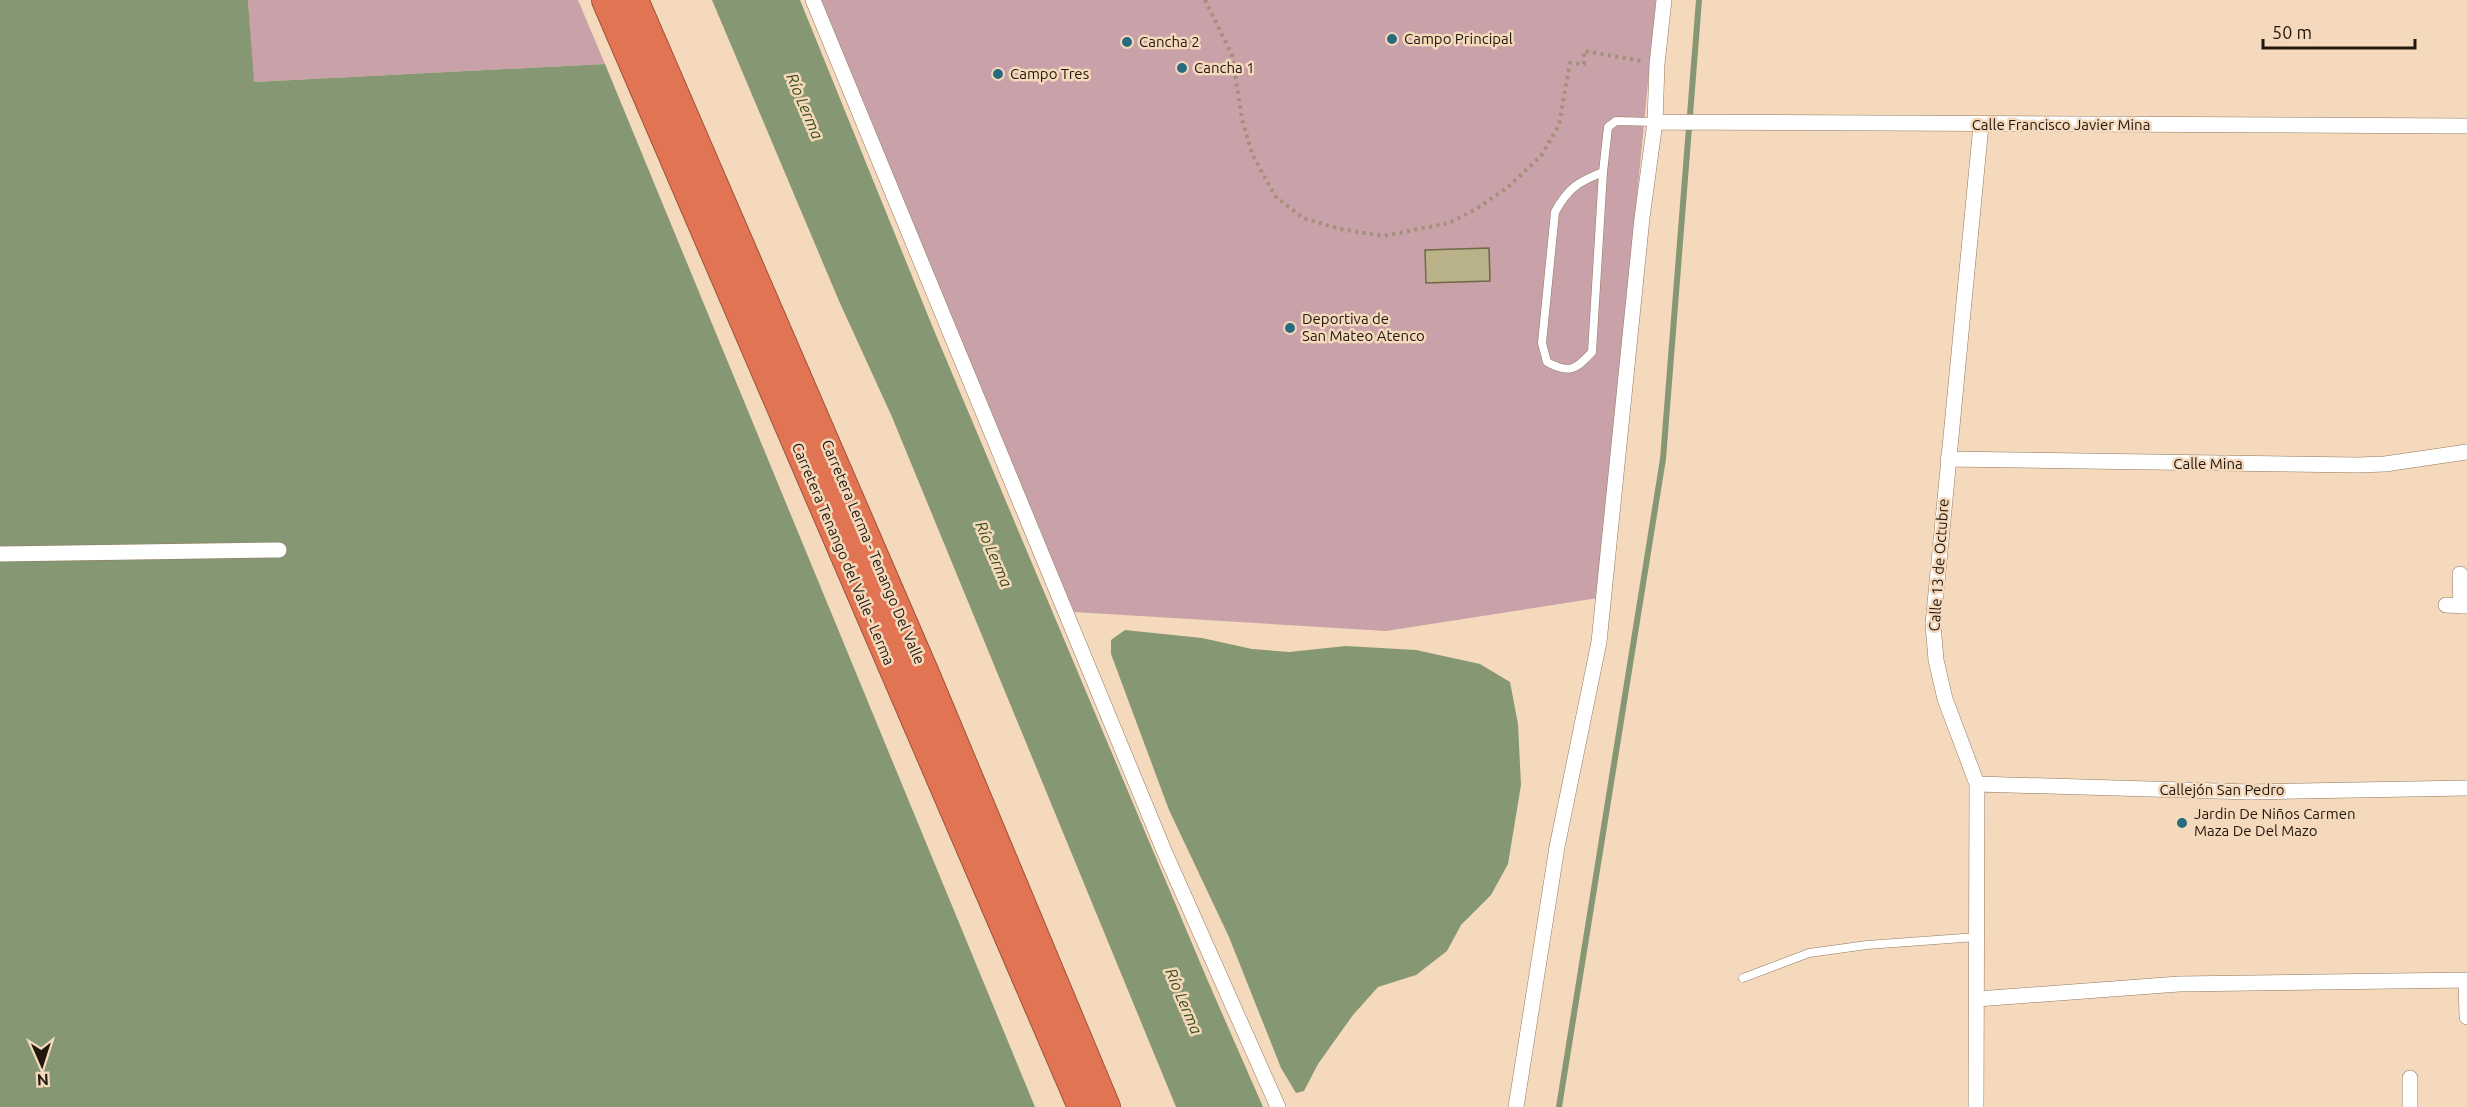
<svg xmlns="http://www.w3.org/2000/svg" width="2467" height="1107" font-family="Ubuntu,sans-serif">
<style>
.green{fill:#c8a2a8}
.water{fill:#869873}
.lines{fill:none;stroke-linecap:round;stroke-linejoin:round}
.stream{stroke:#869873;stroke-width:6}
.building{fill:#b9b187;stroke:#6f6947;stroke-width:1.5}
.lane-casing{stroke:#92795e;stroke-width:9}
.street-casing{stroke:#92795e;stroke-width:16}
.highway-casing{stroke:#9d533a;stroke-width:30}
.path{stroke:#a48f79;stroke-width:4;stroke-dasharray:3 4.5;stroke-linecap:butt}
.lane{stroke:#fff;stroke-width:8}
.street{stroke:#fff;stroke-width:15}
.highway{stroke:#e07453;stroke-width:28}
.poi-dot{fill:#296b7e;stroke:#f5d9bc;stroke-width:2}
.labels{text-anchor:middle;stroke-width:5;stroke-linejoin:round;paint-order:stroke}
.poi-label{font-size:15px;fill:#21170d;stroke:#f5d9bc;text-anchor:start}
.street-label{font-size:15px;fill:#21170d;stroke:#f5d9bc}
.water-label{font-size:16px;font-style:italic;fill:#384f16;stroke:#f5d9bc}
</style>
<rect width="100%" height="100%" fill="#f5d9bc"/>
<path class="green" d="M 248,0 L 578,0 L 605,64 L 253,82 Z
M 820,0 L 1656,0 L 1598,598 L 1386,631 L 1074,612 Z"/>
<path class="water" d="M 0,0 L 248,0 L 254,82 L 605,64 L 1035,1107 L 0,1107 Z
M 712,0 L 800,0 L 933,328 L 1207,979 L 1263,1107 L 1176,1107 L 892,417 L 839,301 Z
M 1125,630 L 1202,638 L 1252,649 L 1289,652 L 1346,646 L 1416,650 L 1480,664 L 1510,682 L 1518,724 L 1521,785 L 1508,864 L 1491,895 L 1461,925 L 1447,951 L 1416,975 L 1378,987 L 1353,1015 L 1318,1064 L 1304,1091 L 1296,1093 L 1281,1068 L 1229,937 L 1169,810 L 1111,654 L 1111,640 Z"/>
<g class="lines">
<path class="stream" d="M 1559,1107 L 1663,459 L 1699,0"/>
</g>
<path class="building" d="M 1489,248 L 1490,281 L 1426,283 L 1425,250 Z"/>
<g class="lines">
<g class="lane-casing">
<path id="lane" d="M 1603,172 L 1592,352 C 1576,370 1569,374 1547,362 L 1542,343 L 1555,212 C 1568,188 1578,182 1603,172 Z
M 1603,172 L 1608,127 L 1616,121 L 1655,122
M 1743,978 L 1809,953 L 1867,945 L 1977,937"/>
</g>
<g class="street-casing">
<path id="street" d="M 813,0 L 1165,853 L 1278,1107
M 1655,122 L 2467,126
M 1948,459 L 2358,465 L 2385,464 L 2467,452
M 0,554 L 279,550
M 2460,574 L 2461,606
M 2446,605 L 2467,606
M 1977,784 L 2251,792 L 2467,788
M 2466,980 L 2467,1017
M 1977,999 L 2179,984 L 2467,980
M 2410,1078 L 2410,1107
M 1516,1107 L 1557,847 L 1599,642 L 1642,218 L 1655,122 L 1657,64 L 1664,0
M 1976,1107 L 1977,784 L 1945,699 L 1936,660 L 1933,624 L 1981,125"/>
</g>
<g class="highway-casing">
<path id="highway" d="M 606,0 L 1082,1107
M 634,0 L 926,676 L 1106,1107"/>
</g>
<path class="path" d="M 1205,0 L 1232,55 L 1242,119 L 1252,154 L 1275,196 L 1303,218 L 1340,229 L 1383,236 L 1449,223 L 1476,209 L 1507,188 L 1541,156 L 1559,125 L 1570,63 L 1584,64 L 1584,51 L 1641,61"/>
<use href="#lane" class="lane"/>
<use href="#street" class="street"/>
<use href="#highway" class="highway"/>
</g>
<g class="poi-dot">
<circle cx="1392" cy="39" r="6"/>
<circle cx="1127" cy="42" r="6"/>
<circle cx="1182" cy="68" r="6"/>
<circle cx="998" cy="74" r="6"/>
<circle cx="1290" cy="328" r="6"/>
<circle cx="2182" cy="823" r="6"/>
</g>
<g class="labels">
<g class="poi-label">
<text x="1404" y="44">Campo Principal</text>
<text x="1139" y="47">Cancha 2</text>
<text x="1194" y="73">Cancha 1</text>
<text x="1010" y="79">Campo Tres</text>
<text x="1302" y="324">Deportiva de<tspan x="1302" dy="17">San Mateo Atenco</tspan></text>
<text x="2194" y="819">Jardin De Niños Carmen<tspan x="2194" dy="17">Maza De Del Mazo</tspan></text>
</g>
<g class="street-label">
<text x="2061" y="130">Calle Francisco Javier Mina</text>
<text x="2208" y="469">Calle Mina</text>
<text transform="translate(873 552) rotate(67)" y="5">Carretera Lerma - Tenango Del Valle</text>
<text transform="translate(843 554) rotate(67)" y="5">Carretera Tenango del Valle - Lerma</text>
<text transform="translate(1939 565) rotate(-86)" y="5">Calle 13 de Octubre</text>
<text x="2222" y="795">Callejón San Pedro</text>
</g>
<g class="water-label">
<text transform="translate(805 106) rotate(67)" y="6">Río Lerma</text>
<text transform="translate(994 554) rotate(67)" y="6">Río Lerma</text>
<text transform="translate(1184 1001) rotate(67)" y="6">Río Lerma</text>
</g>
</g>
<g transform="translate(42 1065) rotate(177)" stroke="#f5d9bc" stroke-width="4.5" paint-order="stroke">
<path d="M0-4.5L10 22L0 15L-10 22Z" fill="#21170d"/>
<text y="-9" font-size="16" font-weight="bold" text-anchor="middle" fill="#21170d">N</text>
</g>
<path d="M2263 39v9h152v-9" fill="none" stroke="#21170d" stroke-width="3"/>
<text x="2272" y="39" font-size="18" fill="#21170d" stroke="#f5d9bc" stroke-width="4.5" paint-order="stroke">50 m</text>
</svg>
